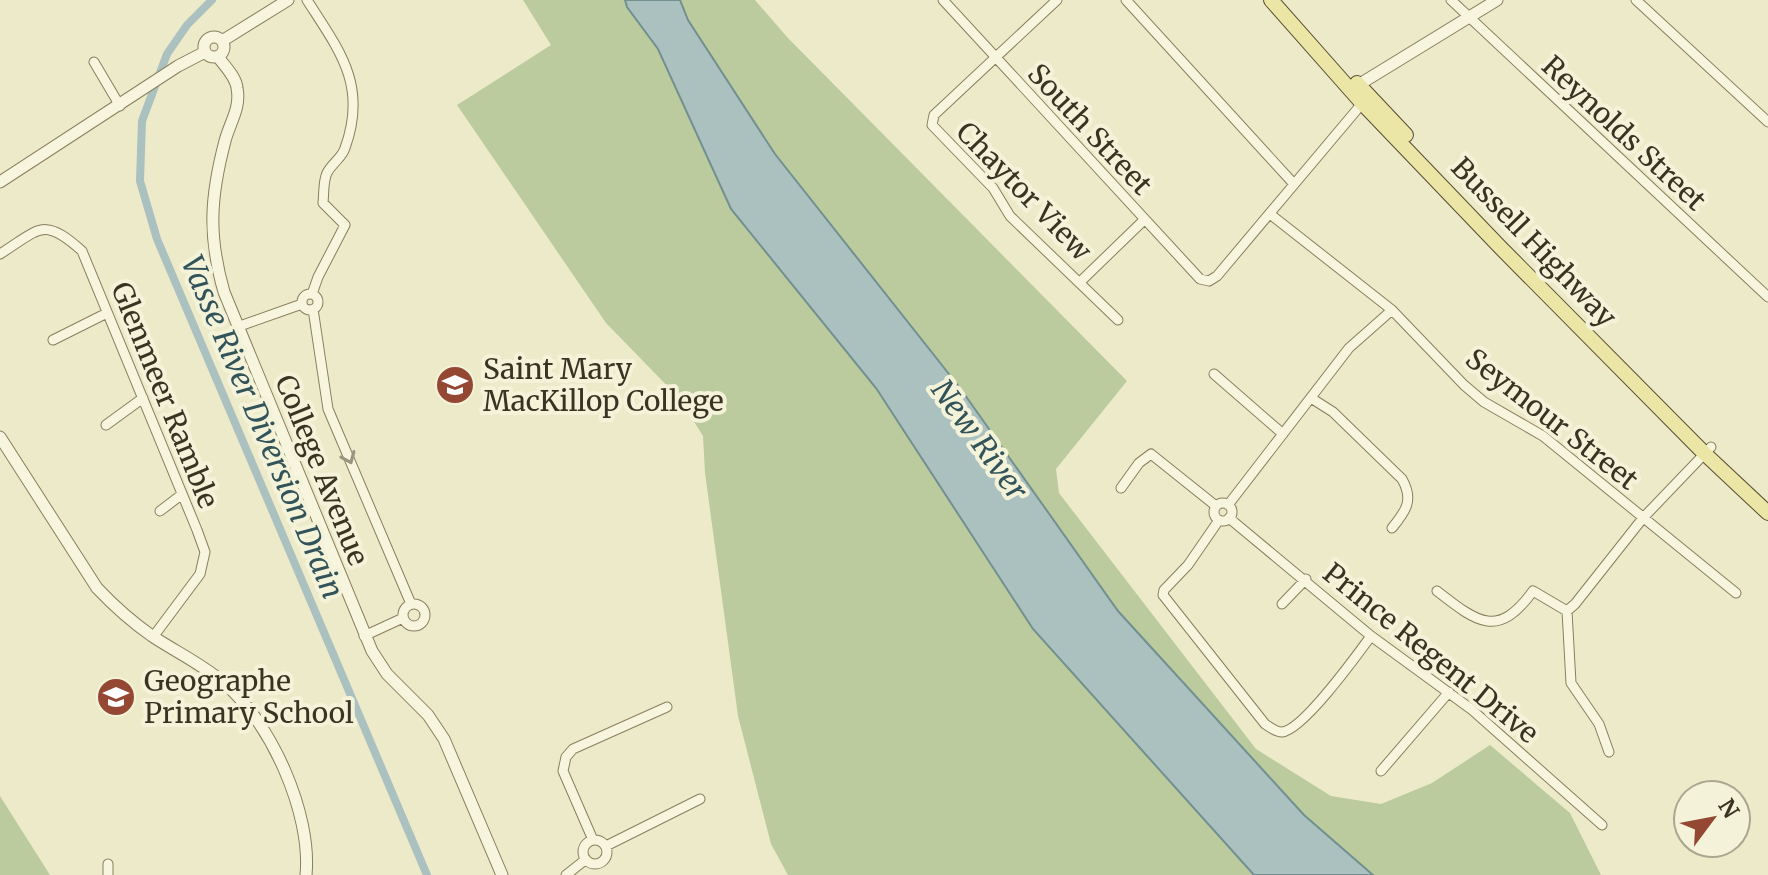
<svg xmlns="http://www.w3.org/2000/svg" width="1768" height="875" font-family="Merriweather,serif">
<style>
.green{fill:#bccb9e}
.water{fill:#abc1c0;stroke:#71908f;stroke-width:2}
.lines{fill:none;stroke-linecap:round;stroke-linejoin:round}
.canal{stroke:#abc1c0;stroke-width:8}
.minor-casing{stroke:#897e5f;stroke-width:11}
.tertiary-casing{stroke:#897e5f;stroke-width:13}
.primary-casing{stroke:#574c33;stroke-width:16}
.minor{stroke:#f7f5de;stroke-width:9}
.tertiary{stroke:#f7f5de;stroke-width:11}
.primary{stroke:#ece6a6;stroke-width:14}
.oneway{stroke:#989480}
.labels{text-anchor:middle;stroke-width:8;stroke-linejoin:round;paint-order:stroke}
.street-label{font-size:28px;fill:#3a3322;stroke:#f4f3da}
.poi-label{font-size:28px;fill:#3a3322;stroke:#f4f3da;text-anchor:start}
.water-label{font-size:30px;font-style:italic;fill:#325359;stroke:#f4f3da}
</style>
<rect width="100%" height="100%" fill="#edeaca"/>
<path class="green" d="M 523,0 L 625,0 L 627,7 L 658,49 L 731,209 L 876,388 L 1210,825 L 1254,875 L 788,875 L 771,844 L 738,716 L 705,473 L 703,436 L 680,399 L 606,323 L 457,105 L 551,45 Z
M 680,0 L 755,0 L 787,37 L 1127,381 L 1056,469 L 1059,493 L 1256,749 L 1331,796 L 1381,804 L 1432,783 L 1490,745 L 1570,813 L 1601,875 L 1373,875 L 1304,815 L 1118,611 L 960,388 L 775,154 L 688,20 Z
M 0,796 L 50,875 L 0,875 Z"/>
<path class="water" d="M 625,0 L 680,0 L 688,20 L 775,154 L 960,388 L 1118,611 L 1304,815 L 1373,875 L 1254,875 L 1033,629 L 876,388 L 731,209 L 658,49 L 627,7 Z"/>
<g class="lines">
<path class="canal" d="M 212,0 L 187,25 L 167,54 L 142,121 L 140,181 L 157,239 L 427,875"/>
<g class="minor-casing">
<path id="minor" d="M 307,0 C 339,50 368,85 345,148 C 342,158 332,163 327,173 C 323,181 324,194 323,203 L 345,225 L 318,277 L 312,294
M 943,0 L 1200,279 L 1209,281 L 1217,276 L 1365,100
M 1057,0 L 934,115 L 932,125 L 993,188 L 1010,216 L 1118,320
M 1126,0 L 1293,183
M 1451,0 L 1768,297
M 1636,0 L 1768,122
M 94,62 L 120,106
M 1270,214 L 1392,310 L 1464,385 L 1484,402 L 1543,436 L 1736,593
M 0,254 C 40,229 43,216 82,251 L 197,530 L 205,552 L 200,574 L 153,637
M 1080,282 L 1144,220
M302 302a8 8 0 1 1 16 0a8 8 0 1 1-16 0Z
M 313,309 L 328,409 L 411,604
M 237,327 L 302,304
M 53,340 L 107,313
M 1214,374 L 1283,434
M 1311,398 L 1333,412 L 1402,479 C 1414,500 1406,511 1392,528
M 106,425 L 143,398
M 1121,488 L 1139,463 L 1151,454 L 1216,506
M1214 512a9 9 0 1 1 18 0a9 9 0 1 1-18 0Z
M 1228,505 L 1349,348 L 1392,310
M 160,511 L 181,495
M 1229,518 L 1371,636 L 1471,709 L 1602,825
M 1219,520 L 1188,565 L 1164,590 L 1163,595 L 1265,724 C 1271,728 1276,732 1282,732 C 1303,730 1357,655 1371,636
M 1437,591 C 1478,623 1498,639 1533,591 L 1567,611 L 1575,604 L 1643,518 L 1711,447
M 1282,604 L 1306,579
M403 615a11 11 0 1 1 22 0a11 11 0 1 1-22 0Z
M 1567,611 L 1571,683 L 1599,724 L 1609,752
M 364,636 L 403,618
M 1381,771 L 1449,692
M583 852a12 12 0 1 1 24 0a12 12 0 1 1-24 0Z
M 593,840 L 563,771 L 566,757 L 573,749 L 667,707
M 606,846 L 700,799
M 108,875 L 108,864
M 566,875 L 585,860"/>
</g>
<g class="tertiary-casing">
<path id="tertiary" d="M204 47a10 10 0 1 1 20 0a10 10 0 1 1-20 0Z
M 222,41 L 288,0
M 218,57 C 224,65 236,77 237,88 C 241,108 230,122 225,141 C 210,198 208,236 224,292 L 372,651 L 387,674 L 428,715 L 444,739 L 502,875
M 1355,87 L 1497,0
M 0,182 L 178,66 L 205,52
M 0,437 L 97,588 C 114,606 132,622 152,636 C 176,652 202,664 224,683 C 271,722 312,814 306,875"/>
</g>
<g class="primary-casing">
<path id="primary" d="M 1271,0 L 1362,103 L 1499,246 L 1704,453 L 1768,513
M 1357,83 L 1406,135"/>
</g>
<use href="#minor" class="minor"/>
<use href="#tertiary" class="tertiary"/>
<use href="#primary" class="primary"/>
</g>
<defs><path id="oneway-chevron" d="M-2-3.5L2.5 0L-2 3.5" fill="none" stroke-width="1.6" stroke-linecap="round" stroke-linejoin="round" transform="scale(2)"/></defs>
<use class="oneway" href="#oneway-chevron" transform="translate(349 458) rotate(67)"/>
<defs>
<g id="school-disc" transform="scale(2)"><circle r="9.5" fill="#944833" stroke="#f4f3da"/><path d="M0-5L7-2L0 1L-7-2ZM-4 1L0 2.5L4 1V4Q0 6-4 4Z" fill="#fff"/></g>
</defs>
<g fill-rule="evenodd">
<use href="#school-disc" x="455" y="385"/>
<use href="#school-disc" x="116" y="697"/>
</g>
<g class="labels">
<g class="street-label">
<text transform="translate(1090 129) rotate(47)" y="10">South Street</text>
<text transform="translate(1624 133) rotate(43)" y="10">Reynolds Street</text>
<text transform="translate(1024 191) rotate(46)" y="10">Chaytor View</text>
<text transform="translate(1534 242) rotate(46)" y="10">Bussell Highway</text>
<text transform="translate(165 395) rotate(68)" y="10">Glenmeer Ramble</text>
<text transform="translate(1552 419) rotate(38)" y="10">Seymour Street</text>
<text transform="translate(322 470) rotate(68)" y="10">College Avenue</text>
<text transform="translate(1431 653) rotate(39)" y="10">Prince Regent Drive</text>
</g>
<g class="poi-label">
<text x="483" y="379">Saint Mary<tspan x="483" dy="32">MacKillop College</tspan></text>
<text x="144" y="691">Geographe<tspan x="144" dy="32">Primary School</tspan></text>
</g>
<g class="water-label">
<text transform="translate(262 427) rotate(67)" y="10">Vasse River Diversion Drain</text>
<text transform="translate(979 440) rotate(54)" y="10">New River</text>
</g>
</g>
<g transform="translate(1712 819) rotate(58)"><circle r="38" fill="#f4f3da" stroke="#aaa690" stroke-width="2"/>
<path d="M0-6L14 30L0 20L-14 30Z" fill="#944833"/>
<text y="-12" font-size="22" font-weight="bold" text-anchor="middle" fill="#3a3322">N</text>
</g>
</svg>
